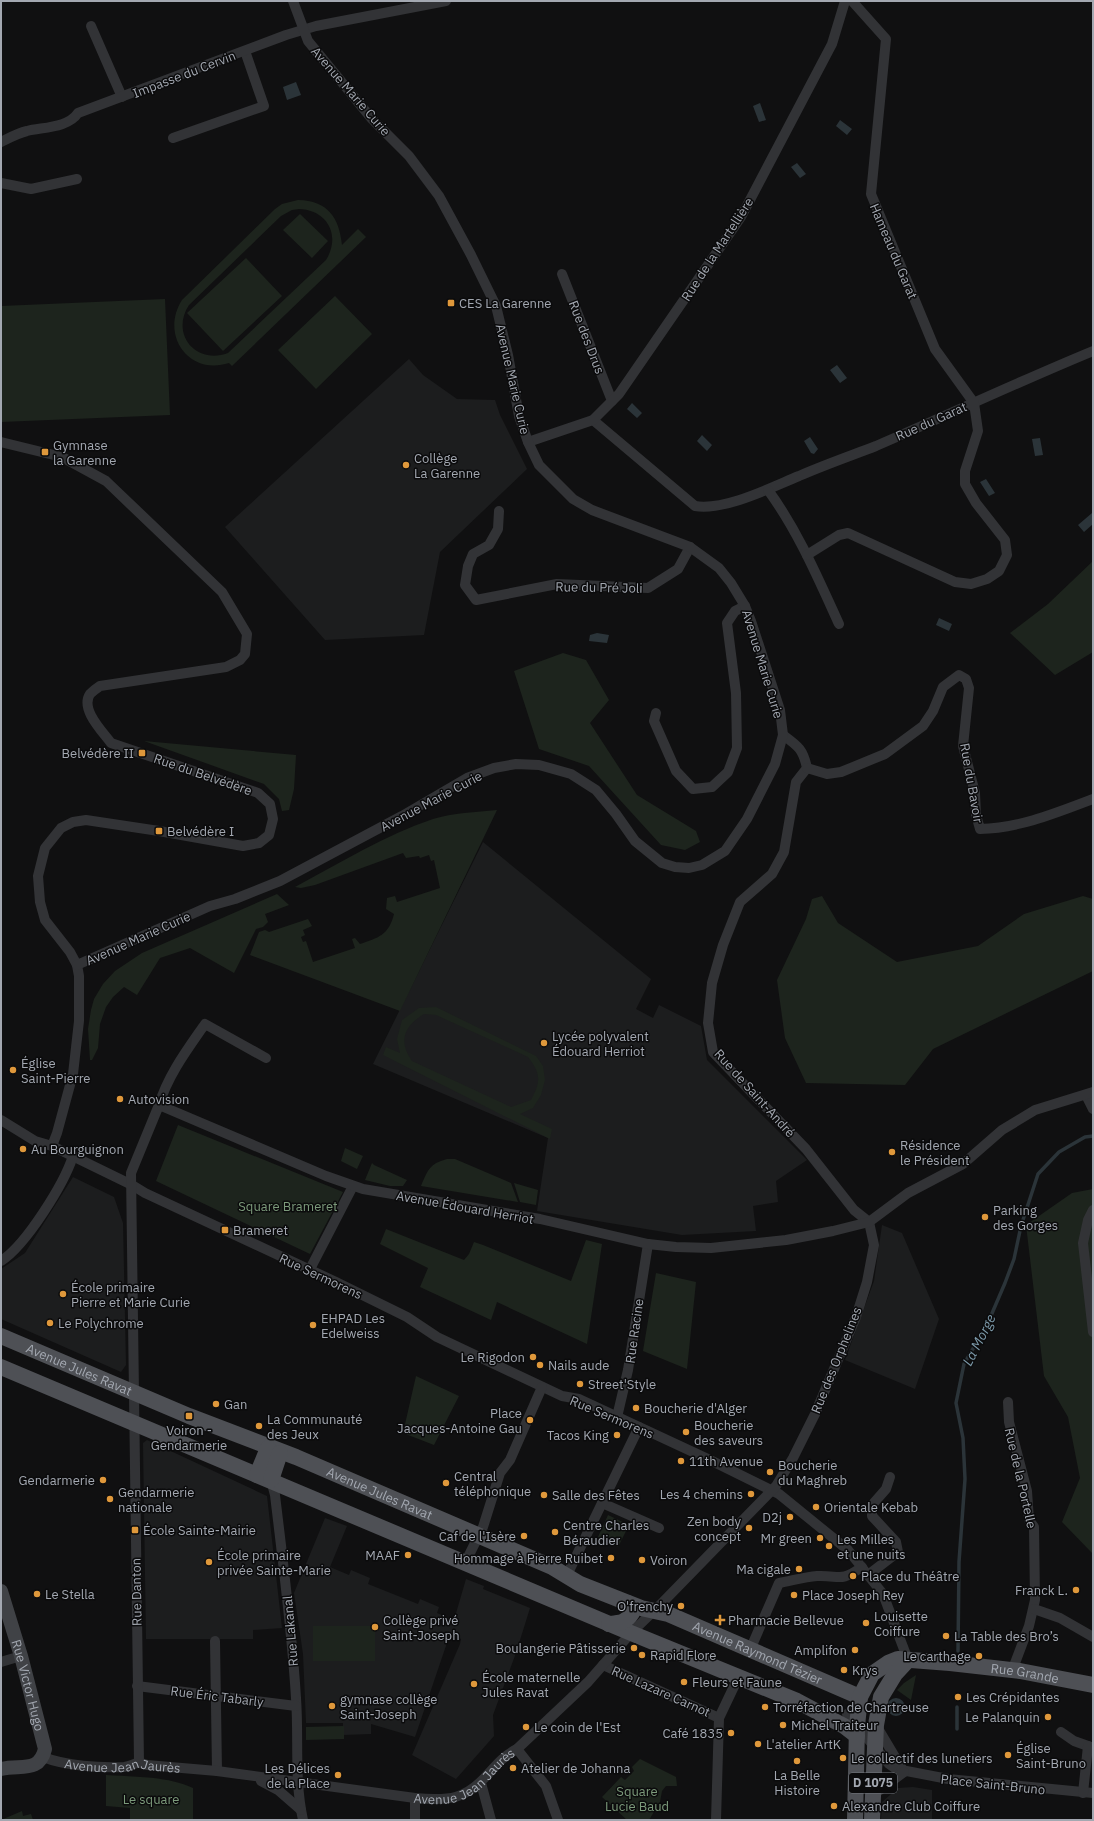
<svg xmlns="http://www.w3.org/2000/svg" width="1094" height="1821" font-family="'IBM Plex Sans',sans-serif">
<style>
.built{fill:#1c1d1e}
.green{fill:#1d241d;fill-rule:evenodd}
.water{fill:#2b3439}
.lines{fill:none;stroke-linecap:round;stroke-linejoin:round}
.stream{stroke:#2b3439;stroke-width:3.5}
.street{stroke:#323336;stroke-width:10}
.secondary{stroke:#404246;stroke-width:14}
.primary{stroke:#4e5055;stroke-width:16}
.poi-dot{fill:#df983b;stroke:#0b0b0c;stroke-width:1.5}
.labels{text-anchor:middle;stroke-width:3;stroke-linejoin:round;paint-order:stroke}
.shield{fill:#0b0b0c;stroke:#757980;stroke-width:1}
.shield-label{font-size:12px;font-weight:bold;fill:#a3a8b1}
.street-label{font-size:13px;fill:#a3a8b1;stroke:#0b0b0c}
.poi-label{font-size:13px;fill:#a3a8b1;stroke:#0b0b0c;text-anchor:start}
.park-label{font-size:13px;fill:#7c9a7b;stroke:#0b0b0c}
.water-label{font-size:14px;font-style:italic;fill:#7c99a9;stroke:#0b0b0c}
</style>
<rect width="100%" height="100%" fill="#101011"/>
<path class="built" d="M 409,359 L 423,375 L 457,399 L 495,400 L 500,415 L 527,469 L 440,552 L 424,635 L 325,640 L 225,527 Z
M 483,842 L 651,979 L 636,1009 L 653,1018 L 659,1005 L 701,1026 L 707,1060 L 807,1160 L 776,1181 L 778,1202 L 753,1206 L 756,1231 L 682,1235 L 537,1211 L 548,1138 L 373,1064 Z
M 73,1177 L 114,1197 L 123,1223 L 126,1365 L 121,1372 L 1,1319 L 1,1269 L 25,1253 Z
M 882,1225 L 902,1233 L 939,1319 L 915,1389 L 845,1360 L 874,1281 Z
M 147,1440 L 267,1496 L 282,1628 L 253,1630 L 253,1639 L 146,1639 L 143,1443 Z
M 325,1518 L 347,1526 L 330,1567 L 349,1575 L 351,1570 L 370,1578 L 368,1584 L 418,1604 L 420,1599 L 439,1607 L 437,1613 L 454,1620 L 466,1579 L 484,1586 L 483,1589 L 530,1608 L 516,1653 L 493,1715 L 494,1736 L 456,1779 L 412,1755 L 460,1644 L 461,1639 L 450,1634 L 415,1737 L 371,1724 L 371,1734 L 343,1735 L 343,1723 L 306,1723 L 303,1654 L 294,1593 Z
M 913,1787 L 932,1790 L 932,1820 L 881,1820 L 882,1802 L 898,1788 Z"/>
<path class="green" d="M 298,200 C 328,201 339,217 342,245 L 358,229 L 366,237 L 232,366 L 229,363 C 188,376 160,334 182,300 L 275,209 L 282,204 ZM 299,209 C 328,210 341,236 326,260 L 228,353 C 196,365 170,334 189,305 L 281,216 L 292,210 Z
M 300,214 L 328,241 L 312,258 L 283,230 Z
M 246,258 L 282,296 L 223,351 L 187,313 Z
M 335,296 L 372,334 L 316,389 L 278,350 Z
M 165,299 L 170,415 L 1,422 L 1,306 Z
M 1093,561 L 1093,652 L 1055,675 L 1010,633 L 1048,604 Z
M 563,653 L 586,660 L 609,700 L 590,723 L 637,795 L 696,831 L 700,842 L 685,850 L 661,845 L 589,766 L 539,749 L 514,671 Z
M 144,741 L 296,755 L 294,789 L 289,810 L 282,811 L 279,799 L 264,784 Z
M 497,810 L 400,1011 L 250,955 L 259,932 L 265,930 L 269,932 L 308,919 L 312,926 L 303,930 L 305,935 L 301,937 L 303,942 L 306,941 L 313,962 L 355,948 L 352,939 L 355,938 L 360,944 C 378,938 389,935 394,914 L 386,909 L 387,898 L 395,896 L 397,902 L 440,888 L 434,860 L 431,861 L 429,855 L 420,858 L 419,856 L 406,858 L 403,853 L 315,885 L 301,888 L 295,887 C 340,863 385,835 433,819 C 453,813 476,812 497,810 Z
M 277,894 L 289,905 L 265,914 L 268,922 L 263,927 L 256,929 L 234,973 L 190,948 L 160,958 L 137,995 L 124,987 L 113,997 L 106,1007 L 100,1024 L 98,1048 L 92,1060 L 90,1060 L 88,1029 L 91,1010 L 94,999 L 103,984 L 115,971 L 142,953 Z
M 822,896 L 838,923 L 897,962 L 978,946 L 1024,914 L 1083,896 L 1093,899 L 1093,971 L 933,1049 L 905,1085 L 806,1083 L 785,1038 L 777,980 L 806,919 L 812,899 Z
M 436,1007 L 536,1056 L 543,1066 L 545,1080 L 541,1095 L 533,1108 L 520,1114 L 552,1129 L 550,1139 L 383,1055 L 386,1047 L 400,1053 L 397,1039 L 402,1020 L 419,1008 ZM 424,1014 L 436,1015 L 528,1057 C 541,1074 541,1081 531,1100 L 511,1107 L 412,1061 C 398,1041 404,1026 424,1014 Z
M 178,1125 L 343,1192 L 310,1254 L 156,1181 Z
M 345,1148 L 363,1156 L 357,1169 L 341,1161 Z
M 447,1159 L 455,1159 L 511,1183 L 518,1202 L 421,1186 C 428,1170 429,1164 447,1159 Z
M 372,1163 L 374,1165 L 407,1180 L 403,1186 L 390,1186 L 365,1180 Z
M 514,1183 L 538,1190 L 536,1205 L 520,1202 Z
M 1093,1189 L 1093,1554 L 1062,1522 L 1080,1478 L 1068,1417 L 1044,1376 L 1026,1225 L 1072,1193 Z
M 386,1229 L 464,1260 L 469,1254 L 474,1242 L 483,1245 L 571,1281 L 586,1240 L 602,1244 L 587,1344 L 497,1302 L 491,1320 L 420,1287 L 428,1268 L 380,1244 Z
M 656,1273 L 696,1282 L 687,1369 L 643,1351 Z
M 416,1376 L 459,1396 L 434,1445 L 403,1433 Z
M 608,1515 L 629,1525 L 618,1547 L 598,1537 Z
M 313,1626 L 375,1626 L 375,1661 L 313,1661 Z
M 916,1675 L 911,1700 L 897,1690 L 904,1683 Z
M 344,1726 L 344,1739 L 306,1740 L 306,1727 Z
M 640,1759 L 676,1777 L 677,1786 L 666,1786 L 662,1791 L 660,1802 L 649,1820 L 627,1820 L 602,1797 L 621,1777 L 625,1780 L 634,1771 L 632,1767 Z
M 106,1775 C 135,1777 167,1776 193,1788 L 193,1819 L 130,1820 L 130,1808 L 106,1806 Z
M 22,1811 L 23,1816 L 31,1814 L 33,1820 L 1,1820 Z"/>
<path class="water" d="M 296,82 L 301,95 L 287,100 L 283,87 Z
M 760,103 L 766,120 L 759,122 L 753,106 Z
M 840,120 L 852,129 L 847,135 L 836,126 Z
M 797,163 L 806,174 L 800,178 L 791,167 Z
M 837,365 L 847,378 L 840,383 L 830,370 Z
M 632,403 L 642,413 L 637,418 L 627,409 Z
M 702,435 L 712,445 L 707,451 L 697,441 Z
M 810,437 L 818,449 L 814,454 L 811,453 L 804,441 Z
M 1040,438 L 1043,455 L 1035,456 L 1032,439 Z
M 986,479 L 995,493 L 989,496 L 980,482 Z
M 1092,513 L 1093,514 L 1093,524 L 1084,532 L 1078,525 Z
M 939,618 L 952,624 L 949,631 L 936,625 Z
M 597,633 L 609,635 L 607,643 L 589,641 L 590,635 Z
M887 1707a9 9 0 1 1 18 0a9 9 0 1 1-18 0Z"/>
<g class="lines">
<path class="stream" d="M 958,1651 L 959,1562 L 965,1479 L 963,1438 L 956,1403 L 964,1364 L 987,1325 L 1005,1283 L 1014,1259 L 1021,1226 L 1038,1174 L 1059,1152 L 1085,1137 L 1093,1136
M 957,1729 L 957,1707"/>
<g class="street">
<path d="M 91,26 L 122,97"/>
<path d="M 173,138 L 264,106 L 245,51"/>
<path d="M 1,142 C 9,138 18,133 27,131 C 43,127 68,128 78,113 L 286,35 L 316,26 L 446,1"/>
<path d="M 1,183 L 31,189 L 77,179"/>
<path d="M 562,274 L 612,401"/>
<path d="M 593,420 L 695,506 C 725,511 772,487 799,476 C 824,465 850,456 876,446 C 948,415 1020,381 1093,351"/>
<path d="M 1,442 L 62,457 L 106,481 L 222,592 L 247,634 L 245,654 L 240,660 L 226,667 L 100,686 C 97,688 93,691 90,694 C 80,709 102,731 111,743 L 258,793 L 270,804 L 273,819 L 269,835 L 259,843 L 243,846 L 159,831 L 86,820 L 73,822 L 61,828 L 45,848 L 38,876 L 40,902 L 45,920 L 70,952 L 77,965 L 79,976 L 79,1021 L 73,1074 L 57,1133 L 52,1146"/>
<path d="M 528,442 L 593,420 L 619,394 L 741,217 L 832,44 L 845,1"/>
<path d="M 768,490 C 798,531 818,578 839,624"/>
<path d="M 499,511 L 498,529 L 489,545 L 473,554 L 468,566 L 465,585 L 476,600 L 557,584 L 648,588 L 678,569 L 690,547"/>
<path d="M 807,555 L 839,535 L 848,533 L 955,582 L 971,584 L 987,579 L 999,571 L 1007,555 L 1005,540 L 976,503 L 965,484 L 965,471 L 978,431 L 974,403 L 935,349 L 871,194 L 886,39 L 852,1"/>
<path d="M 656,713 L 654,721 L 676,771 L 693,789 L 712,787 L 728,772 L 737,748 L 736,693 L 727,623 L 735,611 L 745,606"/>
<path d="M 783,735 C 798,746 803,749 807,768 L 796,782 L 784,852 L 772,874 L 740,902 L 723,945 L 712,983 L 708,1023 L 713,1052 L 806,1149 L 854,1210 L 869,1222"/>
<path d="M 807,768 L 827,774 L 841,772 L 885,754 L 923,726 L 933,711 L 943,687 L 959,675 L 966,679 L 969,688 L 963,746 L 975,793 L 976,815 L 980,829 C 1020,828 1056,813 1093,799"/>
<path d="M 77,965 L 210,906 L 235,899 L 280,881 L 402,816 L 467,778 L 494,768 L 516,764 L 539,765 L 571,774 L 596,790 L 616,814 L 635,841 L 662,863 L 675,867 L 689,868 L 702,865 L 725,851 L 747,819 L 775,764 L 783,735 L 780,710 L 751,621 L 745,606 L 731,583 L 719,568 L 690,547 L 592,510 L 573,499 L 539,465 L 528,442 L 519,416 L 508,355 L 496,306 L 471,255 L 439,196 L 409,156 L 372,119 L 308,41 L 293,1"/>
<path d="M 1086,1095 L 1093,1109"/>
<path d="M 159,1105 C 168,1075 187,1050 205,1024 L 266,1058"/>
<path d="M 1,1120 L 35,1141 L 52,1146 L 132,1185 L 145,1193 L 336,1282 L 407,1317 L 437,1337 L 562,1396 L 579,1399 L 708,1459 L 779,1494 L 848,1550 L 883,1594 L 908,1660"/>
<path d="M 1093,1210 L 1088,1220 L 1083,1243 L 1093,1332"/>
<path d="M 1,1261 C 26,1245 64,1184 73,1156"/>
<path d="M 309,1271 L 353,1186"/>
<path d="M 1008,1402 L 1009,1422 L 1027,1491 L 1029,1520 L 1034,1527 L 1035,1600 L 1029,1626 L 1012,1671"/>
<path d="M 617,1417 L 628,1370 L 648,1244"/>
<path d="M 271,1480 L 275,1495 C 283,1563 292,1630 296,1698 C 299,1740 294,1779 303,1820"/>
<path d="M 602,1503 L 659,1528"/>
<path d="M 465,1563 L 483,1527 L 500,1473 L 510,1460 L 542,1387"/>
<path d="M 567,1575 L 639,1427"/>
<path d="M 868,1575 L 898,1552 L 896,1542 L 872,1516 L 872,1505 L 886,1489 L 890,1477"/>
<path d="M 1034,1609 L 1060,1618 L 1093,1637"/>
<path d="M 215,1641 L 217,1771"/>
<path d="M 750,1650 L 779,1583 C 791,1581 804,1577 817,1576 C 841,1575 839,1583 862,1567"/>
<path d="M 1,1662 L 21,1656"/>
<path d="M 603,1665 L 719,1718"/>
<path d="M 137,1686 L 296,1706"/>
<path d="M 847,1714 L 889,1764 L 896,1769 L 948,1779 L 1093,1793"/>
<path d="M 876,1725 L 904,1772"/>
<path d="M 1061,1732 L 1074,1741 L 1088,1746"/>
<path d="M 517,1749 L 546,1786 L 558,1820"/>
<path id="s1" d="M 43,1757 C 66,1766 100,1768 124,1767 C 135,1766 134,1760 147,1765 L 217,1771 L 415,1798 C 449,1801 466,1800 489,1773 C 498,1763 505,1755 517,1749 L 588,1682 L 631,1633 L 663,1602 L 776,1486 L 793,1458 L 815,1414 L 856,1317 L 867,1282 L 874,1245 L 869,1222"/>
<path d="M 139,1762 L 131,1173 L 159,1105 L 326,1176 L 363,1189 L 540,1219 L 648,1244 L 676,1247 L 711,1248 L 786,1240 L 833,1231 L 869,1222 L 908,1193 L 963,1164 L 1002,1130 L 1035,1110 L 1093,1092"/>
<path d="M 261,1781 L 278,1790 L 301,1810"/>
<path d="M 481,1783 L 491,1820"/>
<path d="M 1083,1793 L 1088,1746 L 1093,1748"/>
<path d="M 873,1795 L 904,1772"/>
<path d="M 415,1820 L 415,1798"/>
<path d="M 716,1820 L 719,1718 L 738,1678"/>
</g>
<path class="secondary" id="s2" d="M 1,1591 L 21,1656 L 45,1749 C 39,1774 20,1764 1,1769"/>
<g class="primary">
<path id="s3" d="M 1,1336 L 189,1416 L 296,1457 L 552,1567 L 580,1584 L 641,1608 L 668,1614 L 860,1697"/>
<path d="M 1,1367 L 631,1633 L 797,1701 L 844,1726 L 857,1736"/>
<path d="M 257,1475 L 268,1448"/>
<path d="M 271,1480 L 280,1453"/>
<path d="M 609,1624 C 620,1623 626,1623 632,1613 L 628,1603"/>
<path id="s4" d="M 855,1820 L 857,1726 L 860,1697 L 872,1674 L 888,1663 L 898,1659 L 950,1663 L 1020,1671 L 1093,1685"/>
<path d="M 872,1820 L 876,1725 L 881,1697 L 895,1674 L 908,1660"/>
</g>
</g>
<g class="poi-dot">
<rect x="447" y="299" width="8" height="8" rx="2"/>
<rect x="41" y="448" width="8" height="8" rx="2"/>
<circle cx="406" cy="465" r="4"/>
<rect x="138" y="749" width="8" height="8" rx="2"/>
<rect x="155" y="827" width="8" height="8" rx="2"/>
<circle cx="544" cy="1043" r="4"/>
<circle cx="13" cy="1070" r="4"/>
<circle cx="120" cy="1099" r="4"/>
<circle cx="23" cy="1149" r="4"/>
<circle cx="892" cy="1152" r="4"/>
<circle cx="985" cy="1217" r="4"/>
<rect x="221" y="1226" width="8" height="8" rx="2"/>
<circle cx="63" cy="1294" r="4"/>
<circle cx="50" cy="1323" r="4"/>
<circle cx="313" cy="1325" r="4"/>
<circle cx="533" cy="1357" r="4"/>
<circle cx="540" cy="1365" r="4"/>
<circle cx="580" cy="1384" r="4"/>
<circle cx="216" cy="1404" r="4"/>
<circle cx="636" cy="1408" r="4"/>
<rect x="185" y="1412" width="8" height="8" rx="2"/>
<circle cx="530" cy="1420" r="4"/>
<circle cx="259" cy="1426" r="4"/>
<circle cx="686" cy="1432" r="4"/>
<circle cx="617" cy="1435" r="4"/>
<circle cx="681" cy="1461" r="4"/>
<circle cx="770" cy="1472" r="4"/>
<circle cx="103" cy="1480" r="4"/>
<circle cx="446" cy="1483" r="4"/>
<circle cx="751" cy="1494" r="4"/>
<circle cx="544" cy="1495" r="4"/>
<circle cx="110" cy="1499" r="4"/>
<circle cx="816" cy="1507" r="4"/>
<circle cx="790" cy="1517" r="4"/>
<circle cx="749" cy="1528" r="4"/>
<rect x="131" y="1526" width="8" height="8" rx="2"/>
<circle cx="555" cy="1532" r="4"/>
<circle cx="524" cy="1536" r="4"/>
<circle cx="820" cy="1538" r="4"/>
<circle cx="829" cy="1546" r="4"/>
<circle cx="408" cy="1555" r="4"/>
<circle cx="611" cy="1558" r="4"/>
<circle cx="642" cy="1560" r="4"/>
<circle cx="209" cy="1562" r="4"/>
<circle cx="799" cy="1569" r="4"/>
<circle cx="853" cy="1576" r="4"/>
<circle cx="1076" cy="1590" r="4"/>
<circle cx="37" cy="1594" r="4"/>
<circle cx="794" cy="1595" r="4"/>
<circle cx="681" cy="1606" r="4"/>
<path d="M718 1614h4v4h4v4h-4v4h-4v-4h-4v-4h4z"/>
<circle cx="866" cy="1623" r="4"/>
<circle cx="375" cy="1627" r="4"/>
<circle cx="946" cy="1636" r="4"/>
<circle cx="634" cy="1648" r="4"/>
<circle cx="855" cy="1650" r="4"/>
<circle cx="642" cy="1655" r="4"/>
<circle cx="979" cy="1656" r="4"/>
<circle cx="844" cy="1670" r="4"/>
<circle cx="684" cy="1682" r="4"/>
<circle cx="474" cy="1684" r="4"/>
<circle cx="958" cy="1697" r="4"/>
<circle cx="332" cy="1706" r="4"/>
<circle cx="765" cy="1707" r="4"/>
<circle cx="1048" cy="1717" r="4"/>
<circle cx="783" cy="1725" r="4"/>
<circle cx="526" cy="1727" r="4"/>
<circle cx="731" cy="1733" r="4"/>
<circle cx="758" cy="1744" r="4"/>
<circle cx="1008" cy="1755" r="4"/>
<circle cx="843" cy="1758" r="4"/>
<circle cx="797" cy="1761" r="4"/>
<circle cx="513" cy="1768" r="4"/>
<circle cx="338" cy="1775" r="4"/>
<circle cx="834" cy="1806" r="4"/>
</g>
<g class="labels">
<rect class="shield" x="849" y="1773" width="48" height="20" rx="3"/>
<g class="shield-label">
<text x="873" y="1787">D 1075</text>
</g>
<g class="street-label">
<text transform="translate(184 74) rotate(-21)" y="5">Impasse du Cervin</text>
<text transform="translate(351 91) rotate(49)" y="5">Avenue Marie Curie</text>
<text transform="translate(717 249) rotate(-57)" y="5">Rue de la Martellière</text>
<text transform="translate(894 251) rotate(67)" y="5">Hameau du Garat</text>
<text transform="translate(587 337) rotate(69)" y="5">Rue des Drus</text>
<text transform="translate(513 379) rotate(77)" y="5">Avenue Marie Curie</text>
<text transform="translate(931 421) rotate(-24)" y="5">Rue du Garat</text>
<text transform="translate(599 587) rotate(1)" y="5">Rue du Pré Joli</text>
<text transform="translate(763 664) rotate(73)" y="5">Avenue Marie Curie</text>
<text transform="translate(203 774) rotate(19)" y="5">Rue du Belvédère</text>
<text transform="translate(972 783) rotate(80)" y="5">Rue du Bavoir</text>
<text transform="translate(431 801) rotate(-28)" y="5">Avenue Marie Curie</text>
<text transform="translate(138 938) rotate(-24)" y="5">Avenue Marie Curie</text>
<text transform="translate(755 1093) rotate(48)" y="5">Rue de Saint-André</text>
<text transform="translate(465 1207) rotate(10)" y="5">Avenue Édouard Herriot</text>
<text transform="translate(321 1276) rotate(25)" y="5">Rue Sermorens</text>
<text transform="translate(634 1331) rotate(-82)" y="5">Rue Racine</text>
<text transform="translate(836 1360) rotate(-68)" y="5">Rue des Orphelines</text>
<text dy="5" stroke="none"><textPath href="#s3" startOffset="85">Avenue Jules Ravat</textPath></text>
<text transform="translate(612 1417) rotate(23)" y="5">Rue Sermorens</text>
<text transform="translate(1021 1478) rotate(77)" y="5">Rue de la Portelle</text>
<text dy="5" stroke="none"><textPath href="#s3" startOffset="410">Avenue Jules Ravat</textPath></text>
<text transform="translate(136 1592) rotate(-91)" y="5">Rue Danton</text>
<text transform="translate(290 1631) rotate(-95)" y="5">Rue Lakanal</text>
<text dy="5" stroke="none"><textPath href="#s3" startOffset="821">Avenue Raymond Tézier</textPath></text>
<text dy="5" stroke="none"><textPath href="#s4" startOffset="307">Rue Grande</textPath></text>
<text dy="5" stroke="none"><textPath href="#s2" startOffset="98">Rue Victor Hugo</textPath></text>
<text transform="translate(661 1691) rotate(24)" y="5">Rue Lazare Carnot</text>
<text transform="translate(217 1696) rotate(7)" y="5">Rue Éric Tabarly</text>
<text dy="5" stroke="none"><textPath href="#s1" startOffset="81">Avenue Jean Jaurès</textPath></text>
<text dy="5" stroke="none"><textPath href="#s1" startOffset="433">Avenue Jean Jaurès</textPath></text>
<text transform="translate(993 1784) rotate(6)" y="5">Place Saint-Bruno</text>
</g>
<g class="poi-label">
<text x="459" y="308">CES La Garenne</text>
<text x="53" y="450">Gymnase<tspan x="53" dy="15">la Garenne</tspan></text>
<text x="414" y="463">Collège<tspan x="414" dy="15">La Garenne</tspan></text>
<text x="134" y="758" text-anchor="end">Belvédère II</text>
<text x="167" y="836">Belvédère I</text>
<text x="552" y="1041">Lycée polyvalent<tspan x="552" dy="15">Édouard Herriot</tspan></text>
<text x="21" y="1068">Église<tspan x="21" dy="15">Saint-Pierre</tspan></text>
<text x="128" y="1104">Autovision</text>
<text x="900" y="1150">Résidence<tspan x="900" dy="15">le Président</tspan></text>
<text x="31" y="1154">Au Bourguignon</text>
<text x="993" y="1215">Parking<tspan x="993" dy="15">des Gorges</tspan></text>
<text x="233" y="1235">Brameret</text>
<text x="71" y="1292">École primaire<tspan x="71" dy="15">Pierre et Marie Curie</tspan></text>
<text x="321" y="1323">EHPAD Les<tspan x="321" dy="15">Edelweiss</tspan></text>
<text x="58" y="1328">Le Polychrome</text>
<text x="525" y="1362" text-anchor="end">Le Rigodon</text>
<text x="548" y="1370">Nails aude</text>
<text x="588" y="1389">Street'Style</text>
<text x="224" y="1409">Gan</text>
<text x="644" y="1413">Boucherie d'Alger</text>
<text x="522" y="1418" text-anchor="end">Place<tspan x="522" dy="15">Jacques-Antoine Gau</tspan></text>
<text x="267" y="1424">La Communauté<tspan x="267" dy="15">des Jeux</tspan></text>
<text x="694" y="1430">Boucherie<tspan x="694" dy="15">des saveurs</tspan></text>
<text x="189" y="1435" text-anchor="middle">Voiron -<tspan x="189" dy="15">Gendarmerie</tspan></text>
<text x="609" y="1440" text-anchor="end">Tacos King</text>
<text x="689" y="1466">11th Avenue</text>
<text x="778" y="1470">Boucherie<tspan x="778" dy="15">du Maghreb</tspan></text>
<text x="454" y="1481">Central<tspan x="454" dy="15">téléphonique</tspan></text>
<text x="95" y="1485" text-anchor="end">Gendarmerie</text>
<text x="118" y="1497">Gendarmerie<tspan x="118" dy="15">nationale</tspan></text>
<text x="743" y="1499" text-anchor="end">Les 4 chemins</text>
<text x="552" y="1500">Salle des Fêtes</text>
<text x="824" y="1512">Orientale Kebab</text>
<text x="782" y="1522" text-anchor="end">D2j</text>
<text x="741" y="1526" text-anchor="end">Zen body<tspan x="741" dy="15">concept</tspan></text>
<text x="563" y="1530">Centre Charles<tspan x="563" dy="15">Béraudier</tspan></text>
<text x="143" y="1535">École Sainte-Mairie</text>
<text x="516" y="1541" text-anchor="end">Caf de l'Isère</text>
<text x="812" y="1543" text-anchor="end">Mr green</text>
<text x="837" y="1544">Les Milles<tspan x="837" dy="15">et une nuits</tspan></text>
<text x="217" y="1560">École primaire<tspan x="217" dy="15">privée Sainte-Marie</tspan></text>
<text x="400" y="1560" text-anchor="end">MAAF</text>
<text x="603" y="1563" text-anchor="end">Hommage à Pierre Ruibet</text>
<text x="650" y="1565">Voiron</text>
<text x="791" y="1574" text-anchor="end">Ma cigale</text>
<text x="861" y="1581">Place du Théâtre</text>
<text x="1068" y="1595" text-anchor="end">Franck L.</text>
<text x="45" y="1599">Le Stella</text>
<text x="802" y="1600">Place Joseph Rey</text>
<text x="673" y="1611" text-anchor="end">O'frenchy</text>
<text x="874" y="1621">Louisette<tspan x="874" dy="15">Coiffure</tspan></text>
<text x="383" y="1625">Collège privé<tspan x="383" dy="15">Saint-Joseph</tspan></text>
<text x="728" y="1625">Pharmacie Bellevue</text>
<text x="954" y="1641">La Table des Bro’s</text>
<text x="626" y="1653" text-anchor="end">Boulangerie Pâtisserie</text>
<text x="847" y="1655" text-anchor="end">Amplifon</text>
<text x="650" y="1660">Rapid Flore</text>
<text x="971" y="1661" text-anchor="end">Le carthage</text>
<text x="852" y="1675">Krys</text>
<text x="482" y="1682">École maternelle<tspan x="482" dy="15">Jules Ravat</tspan></text>
<text x="692" y="1687">Fleurs et Faune</text>
<text x="966" y="1702">Les Crépidantes</text>
<text x="340" y="1704">gymnase collège<tspan x="340" dy="15">Saint-Joseph</tspan></text>
<text x="773" y="1712">Torréfaction de Chartreuse</text>
<text x="1040" y="1722" text-anchor="end">Le Palanquin</text>
<text x="791" y="1730">Michel Traiteur</text>
<text x="534" y="1732">Le coin de l'Est</text>
<text x="723" y="1738" text-anchor="end">Café 1835</text>
<text x="766" y="1749">L'atelier ArtK</text>
<text x="1016" y="1753">Église<tspan x="1016" dy="15">Saint-Bruno</tspan></text>
<text x="851" y="1763">Le collectif des lunetiers</text>
<text x="330" y="1773" text-anchor="end">Les Délices<tspan x="330" dy="15">de la Place</tspan></text>
<text x="521" y="1773">Atelier de Johanna</text>
<text x="797" y="1780" text-anchor="middle">La Belle<tspan x="797" dy="15">Histoire</tspan></text>
<text x="842" y="1811">Alexandre Club Coiffure</text>
</g>
<g class="park-label">
<text x="288" y="1211">Square Brameret</text>
<text x="637" y="1796">Square<tspan x="637" dy="15">Lucie Baud</tspan></text>
<text x="151" y="1804">Le square</text>
</g>
<g class="water-label">
<text transform="translate(979 1340) rotate(-63)" y="5">La Morge</text>
</g>
</g>
<rect width="1094" height="1821" fill="none" stroke="#a3a8b1" stroke-width="4"/>
</svg>
